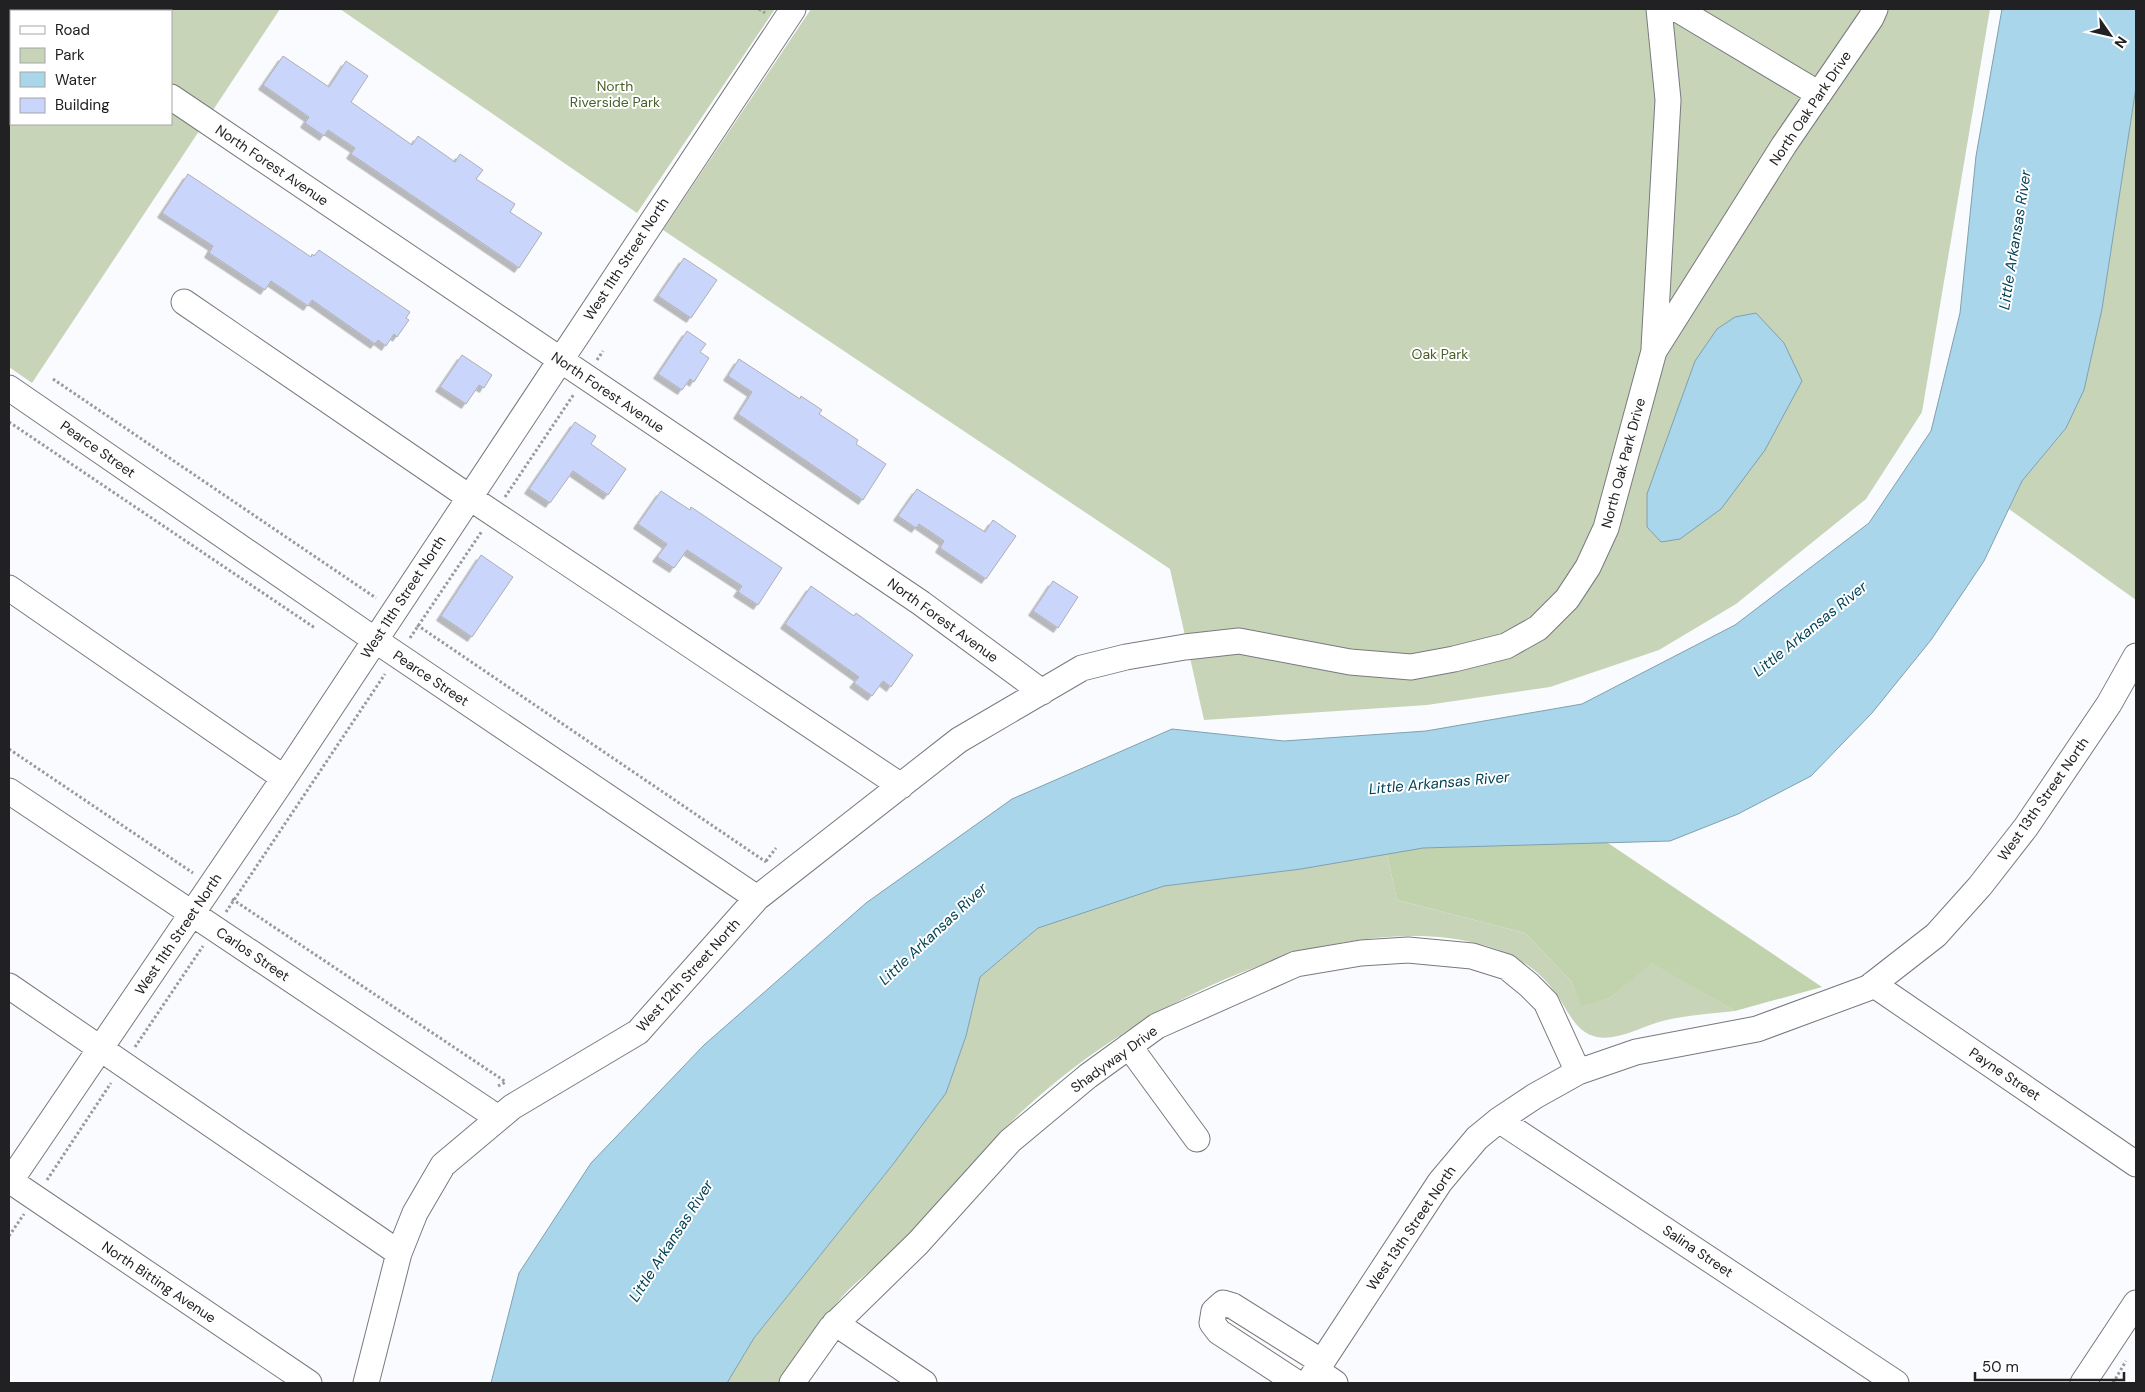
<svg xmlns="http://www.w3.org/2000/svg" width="2145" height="1392" font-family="'DM Sans',sans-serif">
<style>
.green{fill:#c7d4b8;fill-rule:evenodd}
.forest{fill:#c1d3ad}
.water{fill:#a9d6ea;stroke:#80a0ae}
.building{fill:#c9d5fb;stroke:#aeafb3;filter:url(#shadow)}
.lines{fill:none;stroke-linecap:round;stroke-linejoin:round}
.minor-casing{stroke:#787a7e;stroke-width:27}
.path{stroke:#9a9a9d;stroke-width:3;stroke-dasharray:2.5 2.5;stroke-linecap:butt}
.minor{stroke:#fff;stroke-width:25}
.labels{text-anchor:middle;stroke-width:4;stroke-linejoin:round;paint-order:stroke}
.park-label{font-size:14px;fill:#496029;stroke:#fff}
.street-label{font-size:14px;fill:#212123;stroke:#fff}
.water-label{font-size:15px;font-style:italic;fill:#024357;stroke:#fff}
</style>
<defs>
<filter id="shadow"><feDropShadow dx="-4.5" dy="4.5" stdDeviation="0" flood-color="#0004"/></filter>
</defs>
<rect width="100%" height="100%" fill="#fafbff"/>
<path class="green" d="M 9,9 L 280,9 L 32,383 L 9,367 ZM 11,11 L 171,11 L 171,124 L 11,124 Z
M 340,9 L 775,9 L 637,213 Z
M 811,9 L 1990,9 L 1922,412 L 1866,499 L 1736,604 L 1659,650 L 1550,687 L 1427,705 L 1204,720 L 1170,569 L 663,230 Z
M 2136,87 L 2136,600 L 2009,509 L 2022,481 L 2066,428 L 2102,309 Z
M 1387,854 L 1397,900 L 1525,933 L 1571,981 L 1581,1005 L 1610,998 L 1652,962 L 1735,1011 C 1710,1014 1683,1015 1659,1022 C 1641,1027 1617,1041 1597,1037 C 1575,1033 1567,1008 1555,992 C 1548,983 1539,973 1530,967 C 1506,949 1477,942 1448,938 C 1304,922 1133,1010 1029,1105 C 984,1145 948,1195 906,1239 C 886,1260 860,1276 841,1298 C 819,1325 799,1355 779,1383 L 727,1383 L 754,1338 L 894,1163 L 946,1093 L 966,1036 L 980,977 L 1038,928 L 1164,886 L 1301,869 Z"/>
<path class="forest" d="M 1605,841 L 1822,987 L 1735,1011 L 1652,963 L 1610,998 L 1581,1006 L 1571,981 L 1525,933 L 1397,900 L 1387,854 L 1423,848 Z"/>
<path class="water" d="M 2002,9 L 2136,9 L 2136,87 L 2102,309 L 2084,390 L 2066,428 L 2022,481 L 1984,561 L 1931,640 L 1872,713 L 1811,776 L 1738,814 L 1670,841 L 1423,848 L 1301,869 L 1164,886 L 1038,928 L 980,977 L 966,1036 L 946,1093 L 894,1163 L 754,1338 L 727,1383 L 491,1383 L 519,1273 L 591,1163 L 704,1045 L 866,903 L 1012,799 L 1172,729 L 1284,741 L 1426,731 L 1582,704 L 1735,625 L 1869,523 L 1931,431 L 1960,313 L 1976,156 Z
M 1756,313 L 1784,343 L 1802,381 L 1765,450 L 1721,509 L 1680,539 L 1661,542 L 1647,527 L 1647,494 L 1695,361 L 1717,329 L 1735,317 Z"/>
<path class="building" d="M 283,56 L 329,87 L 346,61 L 368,76 L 351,102 L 412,145 L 418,136 L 455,162 L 460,154 L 483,170 L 476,179 L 515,204 L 510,212 L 542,233 L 519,268 L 351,154 L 355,148 L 328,130 L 324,136 L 305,123 L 309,117 L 263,85 Z
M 188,174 L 311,257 L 312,254 L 314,256 L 319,250 L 410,312 L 406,318 L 409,320 L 397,337 L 394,334 L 386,346 L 378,340 L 375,344 L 312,300 L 308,306 L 271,281 L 265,290 L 209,253 L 213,246 L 162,213 Z
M 684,258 L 717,280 L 691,318 L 658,296 Z
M 687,331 L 706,344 L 700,352 L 709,358 L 694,382 L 690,379 L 682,390 L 658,374 Z
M 462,355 L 492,375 L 484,388 L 479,385 L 466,404 L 440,387 Z
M 739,359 L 800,399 L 801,396 L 822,410 L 819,414 L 858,440 L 856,444 L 886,464 L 863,500 L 738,414 L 752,392 L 728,376 Z
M 575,422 L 596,436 L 591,444 L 626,469 L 608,495 L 573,471 L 550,503 L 529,489 Z
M 917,489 L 985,532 L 993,520 L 1016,536 L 986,579 L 940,548 L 944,541 L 919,524 L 916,528 L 898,516 Z
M 661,491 L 690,510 L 691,507 L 782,568 L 758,605 L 738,592 L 742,586 L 687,550 L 674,568 L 657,557 L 667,544 L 638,524 Z
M 481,555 L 513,577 L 472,637 L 441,616 Z
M 1053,581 L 1078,597 L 1058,628 L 1033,611 Z
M 811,586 L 854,616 L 856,613 L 913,655 L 891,687 L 883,681 L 872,696 L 854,683 L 859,677 L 785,624 Z"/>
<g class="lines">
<g class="minor-casing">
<path id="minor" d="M 1677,9 L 1819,94
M 92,11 L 98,9
M 9,63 L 11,62
M 171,97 L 921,603 L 1042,692
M 184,302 L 469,497 L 901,786
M 1654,348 L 1668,100 L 1659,9
M 9,388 L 375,640 L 757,898
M 9,588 L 284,778
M 9,791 L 498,1118
M 1873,984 L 2136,1164
M 9,986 L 399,1253
M 1129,1046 L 1197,1139
M 1499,1120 L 1896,1383
M 9,1180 L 309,1383
M 9,1183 L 284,778 L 793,9
M 835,1323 L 924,1383
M 1316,1370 L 1335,1383
M 366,1383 L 399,1253 L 415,1213 L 443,1165 L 512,1107 L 638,1032 L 757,898 L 959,740 L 1082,668 L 1126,657 L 1185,647 L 1239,641 L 1350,662 L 1411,667 L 1454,659 L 1506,646 L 1538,628 L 1567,599 L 1588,567 L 1606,528 L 1654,351 L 1784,145 L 1871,18 L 1875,9
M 792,1383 L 831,1328 L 918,1243 L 1010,1141 L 1088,1076 L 1157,1026 L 1296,964 L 1361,953 L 1408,950 L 1472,956 L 1507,967 L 1529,985 L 1546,1002 L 1578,1072
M 1297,1383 L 1219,1332 L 1212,1323 L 1214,1311 L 1223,1303 L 1233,1306 L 1322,1362
M 1308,1383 L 1440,1182 L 1477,1138 L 1499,1120 L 1535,1096 L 1578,1072 L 1636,1052 L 1757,1029 L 1868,988 L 1936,935 L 1980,886 L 2026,827 L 2109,704 L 2136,656
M 2083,1383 L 2136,1303"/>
</g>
<path class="path" d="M 759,9 L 765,13
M 40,11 L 42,9
M 597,360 L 603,351
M 53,379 L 376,598
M 9,422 L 315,628
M 505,497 L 574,394
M 417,625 L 766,862
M 410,638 L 482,531
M 9,749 L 193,873
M 766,861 L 776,848
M 232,899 L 506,1082
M 226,912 L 385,674
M 135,1047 L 203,946
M 498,1086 L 506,1082
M 47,1180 L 111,1083
M 9,1236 L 24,1214
M 2113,1383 L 2126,1361"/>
<use href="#minor" class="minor"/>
</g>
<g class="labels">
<g class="park-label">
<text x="615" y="91">North<tspan x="615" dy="16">Riverside Park</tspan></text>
<text x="1440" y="359">Oak Park</text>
</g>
<g class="street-label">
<text transform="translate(1810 108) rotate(-56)" y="5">North Oak Park Drive</text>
<text transform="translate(272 165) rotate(34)" y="5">North Forest Avenue</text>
<text transform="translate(626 259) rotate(-57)" y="5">West 11th Street North</text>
<text transform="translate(608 392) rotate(34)" y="5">North Forest Avenue</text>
<text transform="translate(98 449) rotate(35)" y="5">Pearce Street</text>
<text transform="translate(1623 463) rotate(-75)" y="5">North Oak Park Drive</text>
<text transform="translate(403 597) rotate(-57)" y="5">West 11th Street North</text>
<text transform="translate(943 620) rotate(36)" y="5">North Forest Avenue</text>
<text transform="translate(431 678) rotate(34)" y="5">Pearce Street</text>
<text transform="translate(2043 799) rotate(-55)" y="5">West 13th Street North</text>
<text transform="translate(178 934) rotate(-56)" y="5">West 11th Street North</text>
<text transform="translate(253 954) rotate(34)" y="5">Carlos Street</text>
<text transform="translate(688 975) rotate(-48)" y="5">West 12th Street North</text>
<text transform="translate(1114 1059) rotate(-36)" y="5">Shadyway Drive</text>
<text transform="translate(2005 1074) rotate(34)" y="5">Payne Street</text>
<text transform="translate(1411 1228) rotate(-56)" y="5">West 13th Street North</text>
<text transform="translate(1698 1251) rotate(34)" y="5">Salina Street</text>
<text transform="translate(159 1282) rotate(34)" y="5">North Bitting Avenue</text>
</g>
<g class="water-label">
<text transform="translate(2015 240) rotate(-81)" y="5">Little Arkansas River</text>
<text transform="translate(1810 629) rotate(-39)" y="5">Little Arkansas River</text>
<text transform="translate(1439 783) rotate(-5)" y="5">Little Arkansas River</text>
<text transform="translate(933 934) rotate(-43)" y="5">Little Arkansas River</text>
<text transform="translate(671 1241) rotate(-57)" y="5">Little Arkansas River</text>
</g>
</g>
<rect width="2145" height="1392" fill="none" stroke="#212123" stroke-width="20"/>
<rect x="10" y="10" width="162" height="115" fill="#ffffff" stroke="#a6a6a7"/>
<rect x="20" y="26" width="25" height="8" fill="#ffffff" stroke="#a6a6a7"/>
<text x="55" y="35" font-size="15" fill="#212123">Road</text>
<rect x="20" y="48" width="25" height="15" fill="#c7d4b8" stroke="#a6a6a7"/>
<text x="55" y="60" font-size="15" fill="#212123">Park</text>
<rect x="20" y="72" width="25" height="15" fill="#a9d6ea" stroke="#a6a6a7"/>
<text x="55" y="85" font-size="15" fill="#212123">Water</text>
<rect x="20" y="98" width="25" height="15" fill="#c9d5fb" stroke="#a6a6a7"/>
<text x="55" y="110" font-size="15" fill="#212123">Building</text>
<g transform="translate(2110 35) rotate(124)" stroke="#ffffff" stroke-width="4" paint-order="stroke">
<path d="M0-4L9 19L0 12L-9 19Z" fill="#212123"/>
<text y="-8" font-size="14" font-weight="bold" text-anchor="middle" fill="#212123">N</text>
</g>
<path d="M1975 1372v8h149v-8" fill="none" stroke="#212123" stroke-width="2.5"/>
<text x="1982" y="1372" font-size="15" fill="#212123" stroke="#ffffff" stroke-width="4" paint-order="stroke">50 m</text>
</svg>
